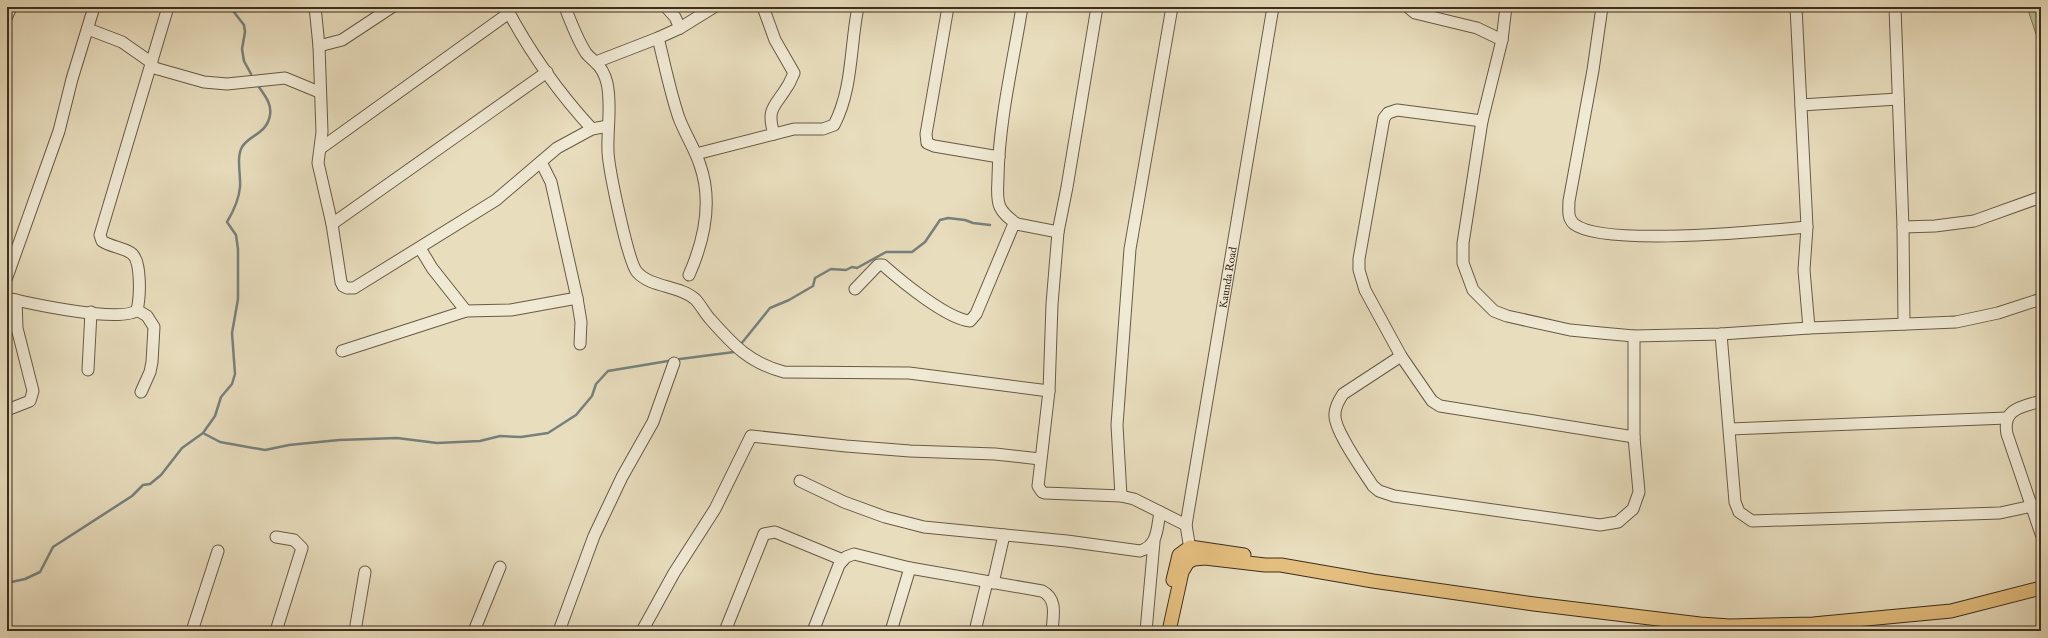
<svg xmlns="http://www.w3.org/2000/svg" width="2048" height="638" font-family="'IM FELL English',serif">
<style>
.green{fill:#b3c293;stroke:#787859}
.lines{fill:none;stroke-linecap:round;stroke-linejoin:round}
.stream{stroke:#76817d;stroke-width:2.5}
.minor-casing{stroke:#675a46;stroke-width:13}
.major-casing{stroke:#3c2e1f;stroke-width:15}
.minor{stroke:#f0e9d4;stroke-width:11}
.major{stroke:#e4be7e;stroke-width:13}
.labels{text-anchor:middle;stroke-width:3;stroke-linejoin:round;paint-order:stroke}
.street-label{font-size:11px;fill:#3c2e1f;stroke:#f0e9d4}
</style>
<rect width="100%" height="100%" fill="#e8ddbd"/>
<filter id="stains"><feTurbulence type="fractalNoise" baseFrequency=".005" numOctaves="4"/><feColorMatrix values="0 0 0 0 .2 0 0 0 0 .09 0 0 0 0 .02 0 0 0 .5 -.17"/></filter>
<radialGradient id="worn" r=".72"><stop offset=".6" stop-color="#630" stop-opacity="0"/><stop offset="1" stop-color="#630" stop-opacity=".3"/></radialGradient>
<path class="green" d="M 2027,7 L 2041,7 L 2041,49 Z"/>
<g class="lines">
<path class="stream" d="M 230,7 L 244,25 L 245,32 L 242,49 L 244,61 L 251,74
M 741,344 L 770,308 L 789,300 L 813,286 L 815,278 L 831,269 L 846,270 L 852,267 L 857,268 L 886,252 L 912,252 L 925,242 L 940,220 L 948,218 L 965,220 L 973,223 L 990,225
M 203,433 L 220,442 L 265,450 L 289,445 L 339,440 L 397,438 L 437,443 L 480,441 L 500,436 L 521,437 L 548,433 L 576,415 L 592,396 L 596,384 L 608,371 L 680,359 L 734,352
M 7,583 L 25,579 L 40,572 L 53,547 L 132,496 L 143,485 L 150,484 L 161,475 L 182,448 L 203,433 L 215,416 L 221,397 L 232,384 L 235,374 L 232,333 L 238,299 L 238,249 L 236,235 L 227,222 C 233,212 239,199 240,187 C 241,175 236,158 242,147 C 249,135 267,134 270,115 C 272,104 265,96 259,87"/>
<g class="minor-casing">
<g id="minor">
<path d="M 315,7 L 319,46 L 322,132 L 318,163 L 332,224 L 341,282 L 343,286 L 347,288 L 354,288 L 496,200 L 557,148 L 592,129 L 608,126"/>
<path d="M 506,7 C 529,51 559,93 592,129"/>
<path d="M 565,7 C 571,23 577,39 586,53 C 589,57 592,59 595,62 C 601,67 605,75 607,83 C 612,105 607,129 608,152 C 609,170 628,262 637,272 C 651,288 679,285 695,299 C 701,305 705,314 711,320 C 734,346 750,363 784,372 L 909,373 L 1049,391"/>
<path d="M 666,7 L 675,17 L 680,28"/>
<path d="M 763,7 L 775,40 L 794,73 C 792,77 790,83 787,87 C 775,107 766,108 774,134"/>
<path d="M 948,7 L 926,134 L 927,143 L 934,146 L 999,157"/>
<path d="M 1097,7 L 1067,187 L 1058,232 L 1052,304 L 1049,391 L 1038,486 L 1042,492 L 1045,493 L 1121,496 L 1134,499 L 1186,525"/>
<path d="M 1408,7 L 1415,13 L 1477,28 L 1502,40"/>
<path d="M 1506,7 L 1502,40 L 1482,121 L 1463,243 L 1463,263 L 1473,290 L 1494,311 L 1507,316 L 1570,330 L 1601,333 L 1634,336 L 1721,334 L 1809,328 L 1956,322 L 1998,313 L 2041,299"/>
<path d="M 1602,7 L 1593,70 L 1569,201 C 1569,209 1567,218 1574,224 C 1603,247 1765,231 1807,227"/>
<path d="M 1796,7 L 1807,227 L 1804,270 L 1809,328"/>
<path d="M 1895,7 L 1903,227 L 1904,324"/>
<path d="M 7,16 L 11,7"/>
<path d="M 88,29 L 122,42 L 152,63"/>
<path d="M 658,38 C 665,65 670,92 679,118 C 685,134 695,149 700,165 C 713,202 704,241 689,275"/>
<path d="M 319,46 L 342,40 L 392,7"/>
<path d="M 596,62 L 658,38 L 680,28 L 714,7"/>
<path d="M 151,67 L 204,82 L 227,84 L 285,78 L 319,92"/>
<path d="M 1801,105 L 1898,99"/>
<path d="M 1482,121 L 1397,110 L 1388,113 L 1384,118 L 1359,259 L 1359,270 L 1365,290 L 1401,356 L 1432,401 L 1440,406 L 1634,437"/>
<path d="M 321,148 L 509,13"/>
<path d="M 696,154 L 794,129 L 823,129 L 834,125 C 853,89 850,46 858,7"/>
<path d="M 332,224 L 547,72"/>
<path d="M 1017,224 C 1010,219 1004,215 1000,207 C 996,198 998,186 998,177 C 999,120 1013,63 1022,7"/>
<path d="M 1903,227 L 1935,226 L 1974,221 L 2041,197"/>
<path d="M 420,248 L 432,268 L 466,311"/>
<path d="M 7,277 L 59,131 L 72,79 L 94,7"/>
<path d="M 855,289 L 878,265 L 883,265 C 901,281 947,319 970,321 L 976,314 L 1013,226 L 1017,224 L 1058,232"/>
<path d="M 7,298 C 28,303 123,324 137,310 C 140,298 142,260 131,253 C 122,247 111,247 102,241 L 100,235 L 168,7"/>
<path d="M 577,298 L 581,322 L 580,344"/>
<path d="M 137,310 L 147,316 L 154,327 L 152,362 L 150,372 L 141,392"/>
<path d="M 1721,334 L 1735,502 L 1739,512 L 1752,521 L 2000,513 L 2041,504"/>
<path d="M 342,351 L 466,311 L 511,310 L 577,298 L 551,182 L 541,162"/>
<path d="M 1401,356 L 1343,394 C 1339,400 1335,407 1335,414 C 1333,429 1364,472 1373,486 L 1379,491 L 1394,496 L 1600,525 L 1618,522 L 1633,509 L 1639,492 L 1634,437 L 1634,336"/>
<path d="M 88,370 L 91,312"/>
<path d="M 2041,401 C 2022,407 2002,408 2007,434 L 2041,534"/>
<path d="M 7,410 L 30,401 L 33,391 L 17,328 L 16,300"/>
<path d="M 1730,429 L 2007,418"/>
<path d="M 800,481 L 844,502 L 885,517 L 924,527 L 1067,541 L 1140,551 C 1158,546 1157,528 1160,512"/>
<path d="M 1121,496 L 1117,425 L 1130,249 L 1172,7"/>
<path d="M 276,537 L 294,540 L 302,548 L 276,631"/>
<path id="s1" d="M 1193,554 L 1189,543 L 1186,525 L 1273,7"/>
<path d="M 993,583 L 1004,535"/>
<path d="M 192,631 L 218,551"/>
<path d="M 355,631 L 365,572"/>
<path d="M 474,631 L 500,567"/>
<path d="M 559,631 L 594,536 L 622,477 L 653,422 L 674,363"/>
<path d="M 642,631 L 674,573 L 715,509 L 751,436 L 846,446 L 910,451 L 995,454 L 1040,459"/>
<path d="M 725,631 L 764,534 L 775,532 L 843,560"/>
<path d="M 813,631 L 839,565 L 846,557 L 854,554 L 910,568 L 1042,591 C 1058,599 1053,616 1052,631"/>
<path d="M 891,631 L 910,568"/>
<path d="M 975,631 L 987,582"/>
<path d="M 1146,631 L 1154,542"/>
</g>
</g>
<g class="major-casing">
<path id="major" d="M 1173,580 L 1179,555 L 1190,547 L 1244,555
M 1169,631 L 1182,572 L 1188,562 L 1194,559 L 1205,558 L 1265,565 L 1281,565 L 1373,581 L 1534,604 L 1700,624 L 1730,626 L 1813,624 L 1951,611 L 2041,588"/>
</g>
<use href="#minor" class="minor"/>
<use href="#major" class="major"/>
</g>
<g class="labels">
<g class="street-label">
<text dy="4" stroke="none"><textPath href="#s1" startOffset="281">Kaunda Road</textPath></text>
</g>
</g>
<rect width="2048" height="638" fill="none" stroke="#e8ddbd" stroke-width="24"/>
<rect x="8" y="8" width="2032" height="622" fill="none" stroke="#3c2e1f" stroke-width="2"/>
<rect x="12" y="12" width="2024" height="614" fill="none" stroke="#3c2e1f"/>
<rect width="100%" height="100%" filter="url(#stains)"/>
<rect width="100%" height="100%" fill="url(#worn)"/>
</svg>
